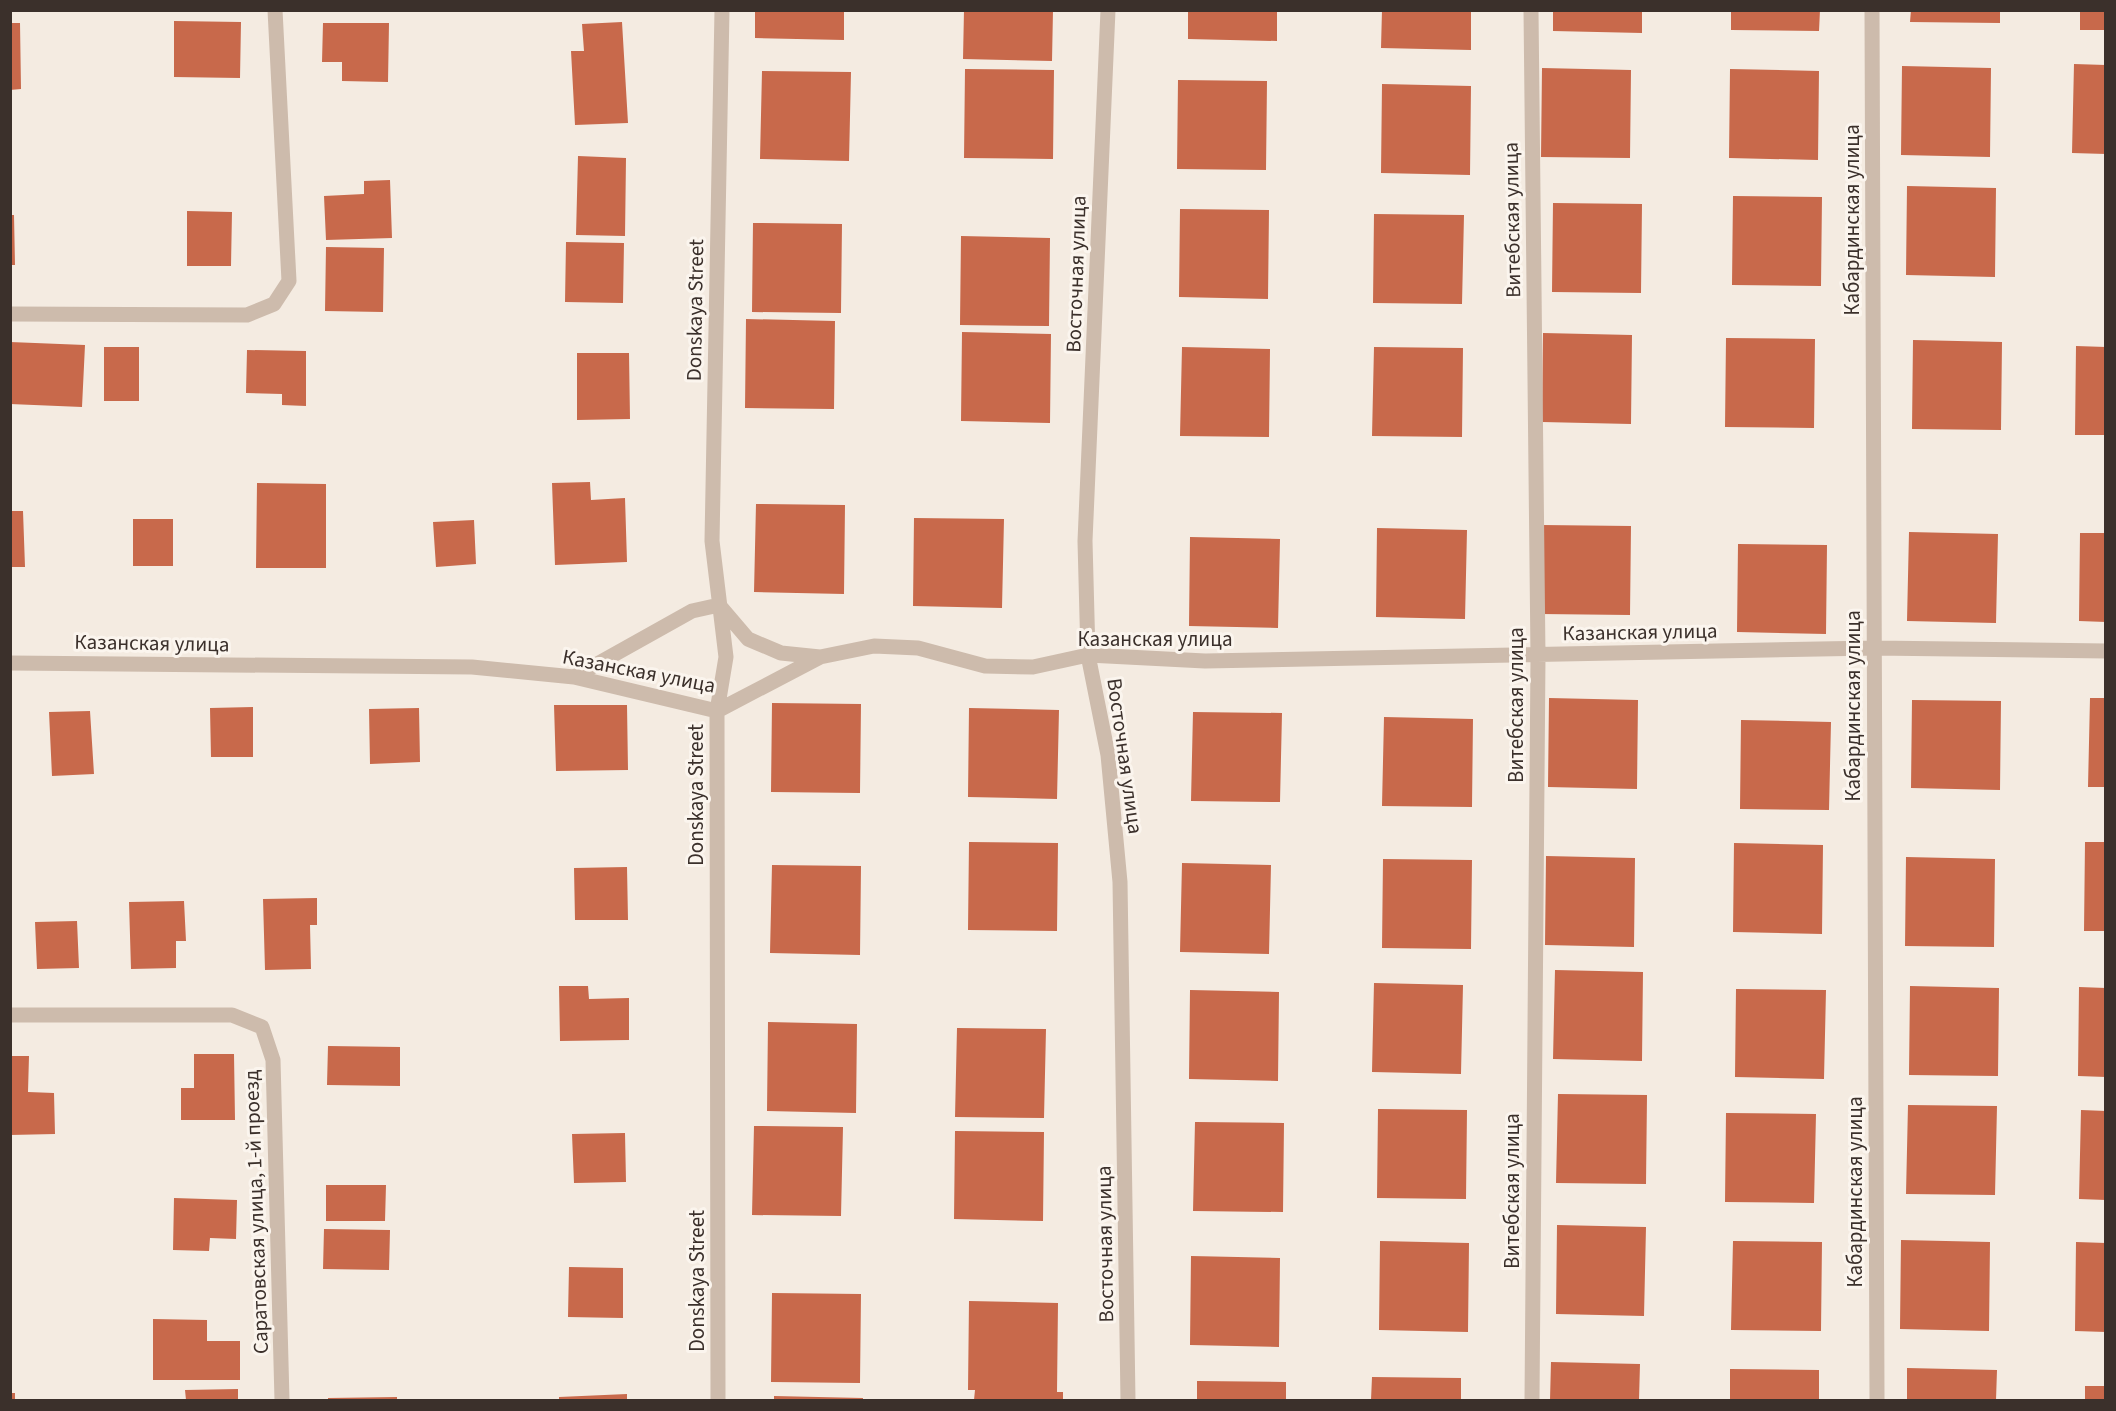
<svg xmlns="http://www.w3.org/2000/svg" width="2116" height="1411" font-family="'Source Sans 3',sans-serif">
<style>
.building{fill:#c8694b}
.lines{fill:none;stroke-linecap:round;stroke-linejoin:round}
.minor{stroke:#cdbbac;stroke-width:15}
.labels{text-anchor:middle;stroke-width:6;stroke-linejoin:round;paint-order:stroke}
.street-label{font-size:21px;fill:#3b302b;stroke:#fbf5ee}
</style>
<rect width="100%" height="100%" fill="#f4ebe1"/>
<path class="building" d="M 755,10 L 844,10 L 844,40 L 755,38 Z
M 964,10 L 1053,10 L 1052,61 L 963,59 Z
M 1188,10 L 1277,10 L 1277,41 L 1188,39 Z
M 1382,10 L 1471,10 L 1471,50 L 1381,48 Z
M 1553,10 L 1642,10 L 1642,33 L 1553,31 Z
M 1731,10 L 1820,10 L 1819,31 L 1731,30 Z
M 1911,10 L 2000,10 L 2000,23 L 1910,22 Z
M 2080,10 L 2106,10 L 2106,30 L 2080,30 Z
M 174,21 L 241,22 L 240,78 L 174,77 Z
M 622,22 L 628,123 L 575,125 L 571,51 L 584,51 L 582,24 Z
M 10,23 L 20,23 L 21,89 L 10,90 Z
M 323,23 L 389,23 L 388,82 L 342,81 L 342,62 L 322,62 Z
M 2074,64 L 2106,65 L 2106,154 L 2072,153 Z
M 1902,66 L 1991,68 L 1990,157 L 1901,155 Z
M 1542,68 L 1631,70 L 1630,158 L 1541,157 Z
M 965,69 L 1054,70 L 1053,159 L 964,158 Z
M 1730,69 L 1819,71 L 1818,160 L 1729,158 Z
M 762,71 L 851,72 L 849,161 L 760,159 Z
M 1178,80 L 1267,81 L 1266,170 L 1177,169 Z
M 1382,84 L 1471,86 L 1470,175 L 1381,173 Z
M 578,156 L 626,158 L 625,236 L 576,235 Z
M 390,180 L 392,238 L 326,240 L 324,196 L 364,194 L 364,181 Z
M 1907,186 L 1996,188 L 1995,277 L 1906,275 Z
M 1733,196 L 1822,197 L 1821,286 L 1732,285 Z
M 1553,203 L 1642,204 L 1641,293 L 1552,292 Z
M 1180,209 L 1269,210 L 1268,299 L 1179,297 Z
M 187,211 L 232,212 L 231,266 L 187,266 Z
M 1374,214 L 1464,215 L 1462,304 L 1373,303 Z
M 10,215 L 14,215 L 15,265 L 10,265 Z
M 753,223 L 842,224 L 841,313 L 752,312 Z
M 961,236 L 1050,238 L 1049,326 L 960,325 Z
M 566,242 L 624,243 L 623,303 L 565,302 Z
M 326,247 L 384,248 L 383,312 L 325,311 Z
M 746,319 L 835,321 L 834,409 L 745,408 Z
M 962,332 L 1051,334 L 1050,423 L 961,421 Z
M 1543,333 L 1632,335 L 1631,424 L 1542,422 Z
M 1726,338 L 1815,339 L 1814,428 L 1725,427 Z
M 1913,340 L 2002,342 L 2001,430 L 1912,429 Z
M 10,342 L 85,345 L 82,407 L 10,404 Z
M 2076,346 L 2106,347 L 2106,435 L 2075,435 Z
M 104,347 L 139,347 L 139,401 L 104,401 Z
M 1182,347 L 1270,349 L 1269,437 L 1180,436 Z
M 1374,347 L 1463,348 L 1462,437 L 1372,436 Z
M 247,350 L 306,351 L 306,406 L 282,405 L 282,394 L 246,393 Z
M 577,353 L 629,353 L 630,419 L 577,420 Z
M 590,482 L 591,500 L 625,498 L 627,562 L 555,565 L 552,483 Z
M 257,483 L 326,484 L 326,568 L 256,568 Z
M 756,504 L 845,505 L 844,594 L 754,592 Z
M 10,511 L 23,511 L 25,567 L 10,567 Z
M 914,518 L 1004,519 L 1002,608 L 913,606 Z
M 133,519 L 173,519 L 173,566 L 133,566 Z
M 474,520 L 476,564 L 436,567 L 433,522 Z
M 1542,525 L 1631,526 L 1630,615 L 1541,614 Z
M 1377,528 L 1467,530 L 1465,619 L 1376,617 Z
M 1909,532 L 1998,534 L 1996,623 L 1907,621 Z
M 2080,533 L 2106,533 L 2106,622 L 2079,621 Z
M 1190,537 L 1280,539 L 1278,628 L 1189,626 Z
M 1738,544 L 1827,545 L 1826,634 L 1737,632 Z
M 1549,698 L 1638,700 L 1637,789 L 1548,787 Z
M 2090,698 L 2106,698 L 2106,787 L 2088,787 Z
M 1912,700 L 2001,701 L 2000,790 L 1911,788 Z
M 772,703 L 861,704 L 860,793 L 771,792 Z
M 554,705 L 627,705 L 628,770 L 556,771 Z
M 253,707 L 253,757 L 211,757 L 210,708 Z
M 419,708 L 420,762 L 370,764 L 369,709 Z
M 969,708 L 1059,710 L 1057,799 L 968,797 Z
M 90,711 L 94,774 L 52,776 L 49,712 Z
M 1193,712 L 1282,713 L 1280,802 L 1191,801 Z
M 1384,717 L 1473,719 L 1472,807 L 1382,806 Z
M 1741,720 L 1831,722 L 1829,810 L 1740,809 Z
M 969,842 L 1058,843 L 1057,931 L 968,930 Z
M 2085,842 L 2106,842 L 2106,931 L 2084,931 Z
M 1734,843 L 1823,845 L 1822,934 L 1733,932 Z
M 1546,856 L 1635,858 L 1634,947 L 1545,945 Z
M 1906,857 L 1995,859 L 1994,947 L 1905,946 Z
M 1383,859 L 1472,860 L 1471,949 L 1382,948 Z
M 1182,863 L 1271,865 L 1269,954 L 1180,952 Z
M 772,865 L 861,866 L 860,955 L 770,953 Z
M 627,867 L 628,920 L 575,920 L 574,868 Z
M 317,898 L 317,925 L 310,925 L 311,969 L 265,970 L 263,899 Z
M 184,901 L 186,941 L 176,941 L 176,968 L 131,969 L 129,902 Z
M 77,921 L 79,968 L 37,969 L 35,922 Z
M 1555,970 L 1643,972 L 1642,1061 L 1553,1059 Z
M 1374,983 L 1463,985 L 1461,1074 L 1372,1072 Z
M 559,986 L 588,986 L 589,999 L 629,998 L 629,1040 L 560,1041 Z
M 1910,986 L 1999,988 L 1998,1076 L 1909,1075 Z
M 2079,987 L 2106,988 L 2106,1077 L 2078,1076 Z
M 1736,989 L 1826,990 L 1824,1079 L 1735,1077 Z
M 1190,990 L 1279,992 L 1278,1081 L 1189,1079 Z
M 768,1022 L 857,1024 L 856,1113 L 767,1111 Z
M 957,1028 L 1046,1029 L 1044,1118 L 955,1117 Z
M 328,1046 L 400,1047 L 400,1086 L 327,1085 Z
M 194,1054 L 234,1054 L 235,1120 L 181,1120 L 181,1088 L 194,1088 Z
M 10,1056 L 29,1056 L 28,1092 L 54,1093 L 55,1134 L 10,1135 Z
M 1558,1094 L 1647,1095 L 1646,1184 L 1556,1183 Z
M 1908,1105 L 1997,1106 L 1995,1195 L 1906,1194 Z
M 1378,1109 L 1467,1110 L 1466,1199 L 1377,1198 Z
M 2081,1110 L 2106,1111 L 2106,1200 L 2079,1199 Z
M 1726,1113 L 1816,1114 L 1814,1203 L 1725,1202 Z
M 1195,1122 L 1284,1123 L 1283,1212 L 1193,1211 Z
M 754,1126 L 843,1127 L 841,1216 L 752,1215 Z
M 955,1131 L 1044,1132 L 1043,1221 L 954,1219 Z
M 625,1133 L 626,1182 L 574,1183 L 572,1134 Z
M 326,1185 L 386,1185 L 385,1221 L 326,1221 Z
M 174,1198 L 237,1200 L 236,1239 L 210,1238 L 209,1251 L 173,1250 Z
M 1557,1225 L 1646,1227 L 1644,1316 L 1556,1314 Z
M 324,1229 L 390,1230 L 389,1270 L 323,1269 Z
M 1901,1240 L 1990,1242 L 1989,1331 L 1900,1329 Z
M 1380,1241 L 1469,1243 L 1468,1332 L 1379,1330 Z
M 1733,1241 L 1822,1242 L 1821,1331 L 1731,1330 Z
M 2076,1242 L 2106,1243 L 2106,1332 L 2075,1331 Z
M 1191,1256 L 1280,1258 L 1279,1347 L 1190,1345 Z
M 569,1267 L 623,1268 L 623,1318 L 568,1317 Z
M 772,1293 L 861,1294 L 860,1383 L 771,1382 Z
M 969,1301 L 1058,1303 L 1057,1392 L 1063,1392 L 1063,1400 L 974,1400 L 975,1390 L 968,1390 Z
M 153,1319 L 207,1320 L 207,1341 L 240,1341 L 240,1380 L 153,1380 Z
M 1551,1362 L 1640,1364 L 1639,1400 L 1550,1400 Z
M 1907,1368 L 1997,1370 L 1996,1400 L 1907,1400 Z
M 1730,1369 L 1819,1370 L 1819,1400 L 1730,1400 Z
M 1372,1377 L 1461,1378 L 1461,1400 L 1371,1400 Z
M 1197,1381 L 1286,1382 L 1286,1400 L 1197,1400 Z
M 2085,1386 L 2106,1386 L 2106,1400 L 2085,1400 Z
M 238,1389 L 238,1400 L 186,1400 L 185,1390 Z
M 10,1393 L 15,1393 L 15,1400 L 10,1400 Z
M 627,1394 L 627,1400 L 559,1400 L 559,1397 Z
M 774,1396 L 863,1398 L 863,1400 L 774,1400 Z
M 397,1397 L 397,1400 L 328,1400 L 328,1398 Z"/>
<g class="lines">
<path class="minor" d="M 1108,10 L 1085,541 L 1088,655 L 1108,755 L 1120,882 L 1128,1400
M 1531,10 L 1538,656 L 1532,1400
M 1872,10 L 1877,1400
M 10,314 L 247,315 L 274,304 L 289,281 L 275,10
M 10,663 L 472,667 L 574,677 L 717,711 L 820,657 L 874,646 L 918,648 L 985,666 L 1033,667 L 1088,655 L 1205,661 L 1874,648 L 2106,651
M 574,677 L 692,611 L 719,605 L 748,639 L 781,653 L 820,657
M 10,1015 L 232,1015 L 262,1027 L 273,1060 L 282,1400
M 718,1400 L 717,711 L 726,657 L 712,541 L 722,10"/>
</g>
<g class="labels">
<g class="street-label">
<text transform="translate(1512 220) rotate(-91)" y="7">Витебская улица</text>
<text transform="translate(1852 220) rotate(-90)" y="7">Кабардинская улица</text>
<text transform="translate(1076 274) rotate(-88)" y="7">Восточная улица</text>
<text transform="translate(695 310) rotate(-89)" y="7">Donskaya Street</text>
<text transform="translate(1640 632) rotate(-1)" y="7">Казанская улица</text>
<text x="1155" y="646">Казанская улица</text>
<text transform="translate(152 643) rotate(1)" y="7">Казанская улица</text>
<text transform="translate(639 671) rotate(11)" y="7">Казанская улица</text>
<text transform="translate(1516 705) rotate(-90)" y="7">Витебская улица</text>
<text transform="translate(1853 706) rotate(-90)" y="7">Кабардинская улица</text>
<text transform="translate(1125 756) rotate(82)" y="7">Восточная улица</text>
<text transform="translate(696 795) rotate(-90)" y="7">Donskaya Street</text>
<text transform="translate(1512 1191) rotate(-90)" y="7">Витебская улица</text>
<text transform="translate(1855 1192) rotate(-90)" y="7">Кабардинская улица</text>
<text transform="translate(256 1212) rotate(-92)" y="7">Саратовская улица, 1-й проезд</text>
<text transform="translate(1105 1244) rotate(-91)" y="7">Восточная улица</text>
<text transform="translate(697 1281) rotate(-90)" y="7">Donskaya Street</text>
</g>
</g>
<rect width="2116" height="1411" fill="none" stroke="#3b302b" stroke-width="24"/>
</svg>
